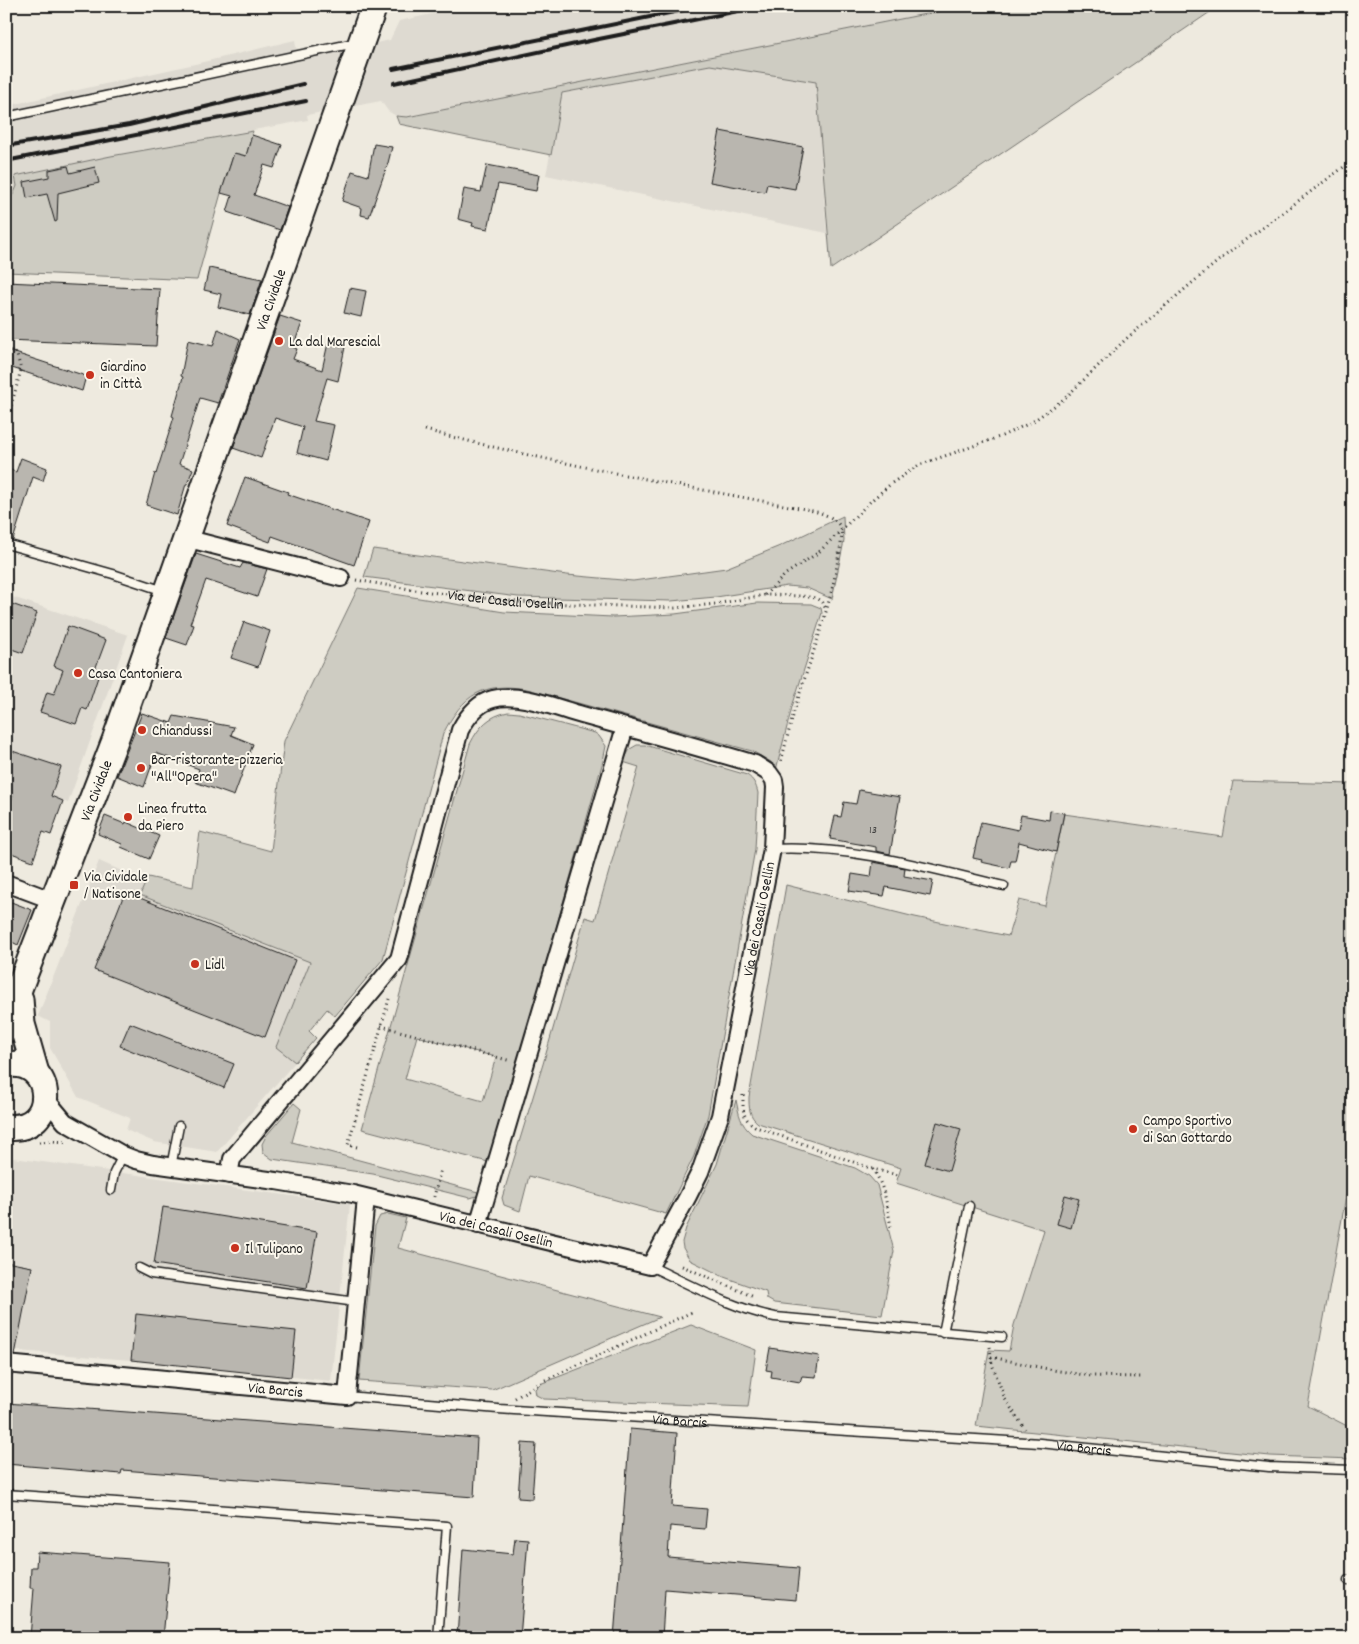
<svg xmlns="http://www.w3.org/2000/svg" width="1359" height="1644" font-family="Dekko,sans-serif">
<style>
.built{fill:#dedad1}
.green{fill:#ceccc2;stroke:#75746f;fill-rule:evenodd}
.building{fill:#b9b6af;stroke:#1c1c1c}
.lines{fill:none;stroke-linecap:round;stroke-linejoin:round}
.service-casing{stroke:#1c1c1c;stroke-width:11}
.minor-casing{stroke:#1c1c1c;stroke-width:20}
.primary-casing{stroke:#1c1c1c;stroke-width:29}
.path{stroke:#1c1c1c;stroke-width:3;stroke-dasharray:1 4;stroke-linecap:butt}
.service{stroke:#fbf7ec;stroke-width:8}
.minor{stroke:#fbf7ec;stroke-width:16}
.primary{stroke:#fbf7ec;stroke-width:25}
.rail{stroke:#1c1c1c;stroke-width:4}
.poi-dot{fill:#c8321e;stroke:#fbf7ec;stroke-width:2}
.labels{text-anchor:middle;stroke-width:4;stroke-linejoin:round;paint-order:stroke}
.number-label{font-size:12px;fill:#434241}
.street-label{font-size:15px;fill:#1c1c1c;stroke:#fbf7ec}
.poi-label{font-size:15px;fill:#1c1c1c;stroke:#fbf7ec;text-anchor:start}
</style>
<rect width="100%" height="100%" fill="#eeeadf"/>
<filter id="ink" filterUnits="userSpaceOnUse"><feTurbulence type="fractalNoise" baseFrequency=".02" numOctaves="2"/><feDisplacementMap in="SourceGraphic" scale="10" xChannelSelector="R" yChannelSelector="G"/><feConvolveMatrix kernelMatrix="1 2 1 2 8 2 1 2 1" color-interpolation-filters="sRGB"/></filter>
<g filter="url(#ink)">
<path class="built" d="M 470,6 L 966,6 L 407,117 L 396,116 L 388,111 L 381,101 L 312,114 L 307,115 L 308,120 L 111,156 L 15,176 L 17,186 L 13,195 L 6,199 L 6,106 L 195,64 L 295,40 L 298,60 L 390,40 L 399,21 Z
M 710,65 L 816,82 L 827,233 L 546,175 L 562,93 Z
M 6,595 L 128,635 L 68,803 L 6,778 Z
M 99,861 L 124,872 L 193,887 L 383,959 L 335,1016 L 327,1009 L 309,1031 L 316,1038 L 217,1152 L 154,1142 L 126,1130 L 130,1118 L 78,1097 L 50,1048 L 50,1022 L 38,1016 Z
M 6,1157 L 350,1204 L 331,1381 L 131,1360 L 6,1350 Z
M 1352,1532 L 1353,1585 L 1348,1585 Z"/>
<path class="green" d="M 966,6 L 1219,6 L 831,269 L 816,82 L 710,65 L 562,93 L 551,155 L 399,124 L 396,116 L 407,117 Z
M 253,131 L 246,156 L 234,153 L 221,193 L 197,280 L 6,272 L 6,199 L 13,195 L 17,186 L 15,176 L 111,156 Z
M 843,516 L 844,541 L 832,599 L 807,588 L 787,586 L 716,597 L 671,601 L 518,597 L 364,577 L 373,549 L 567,575 L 633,581 L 726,568 L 780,546 Z
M 358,588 L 504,612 L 613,617 L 675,614 L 757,603 L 811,604 L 821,608 L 822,613 L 792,707 L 776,770 L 771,762 L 752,751 L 527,689 C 483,682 463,694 443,734 L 383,959 L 335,1016 L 327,1009 L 309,1031 L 316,1038 L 295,1062 L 276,1047 L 310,962 L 140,895 L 148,877 L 193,887 L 200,832 L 271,851 L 284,741 Z
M 508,712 L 519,713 L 595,733 L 599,736 L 606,746 L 603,761 L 518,1063 L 488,1162 L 362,1129 L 470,744 C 479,726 489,716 508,712 ZM 417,1036 L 496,1057 L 483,1101 L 405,1079 Z
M 637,745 L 645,745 L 747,775 C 754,780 756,785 758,793 L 755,849 L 708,1115 L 694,1156 L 666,1214 L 529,1176 L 520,1211 L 504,1205 L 502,1198 L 543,1064 L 585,917 L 595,920 L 639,767 L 623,762 L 630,749 Z
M 1233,781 L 1353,784 L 1353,1158 L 1308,1406 L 1353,1429 L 1353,1459 L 1270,1456 L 976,1426 L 989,1350 L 1009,1351 L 1014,1325 L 1044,1230 L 896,1183 L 901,1168 L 758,1123 C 749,1116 749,1108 749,1097 L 786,885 L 915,917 L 1008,936 L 1019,900 L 1045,906 L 1064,814 L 1223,837 Z
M 736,1100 C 739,1114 740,1124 752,1134 L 855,1168 L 869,1176 L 877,1185 L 894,1251 L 882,1315 L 774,1303 L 767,1299 L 766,1292 L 724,1277 L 690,1260 L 683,1248 L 682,1242 L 686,1228 L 717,1164 Z
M 294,1103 L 301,1109 L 292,1142 L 478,1192 L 477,1196 L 470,1198 L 373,1174 L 272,1159 L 263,1152 L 262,1144 L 266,1136 Z
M 388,1214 L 406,1218 L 398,1248 L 660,1317 L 492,1390 L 359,1381 L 375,1226 L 380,1216 Z
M 691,1325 L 756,1350 L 748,1407 L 544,1399 L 536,1395 L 535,1389 L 540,1384 Z"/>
<path class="building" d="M 720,131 L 803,147 L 795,189 L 767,184 L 765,192 L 710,182 Z
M 252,135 L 282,145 L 274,168 L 264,165 L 254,195 L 288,207 L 280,230 L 227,212 L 232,196 L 221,193 L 234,153 L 246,156 Z
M 374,144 L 392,147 L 388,163 L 369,217 L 361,215 L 362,208 L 342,201 L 352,171 L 368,176 Z
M 487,165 L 539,175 L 536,191 L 498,184 L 488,229 L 472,226 L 473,223 L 458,219 L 464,189 L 481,192 Z
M 68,166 L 70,173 L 95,167 L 99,183 L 58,193 L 57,221 L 55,222 L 47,194 L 27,198 L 24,182 L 49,177 L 49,170 Z
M 209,268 L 262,279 L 250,315 L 218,307 L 221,294 L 204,290 Z
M 6,282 L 160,289 L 156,346 L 6,340 Z
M 350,288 L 366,291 L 361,317 L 344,313 Z
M 280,316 L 302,323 L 293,347 L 297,349 L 293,359 L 322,370 L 328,343 L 345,347 L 338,381 L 327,378 L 314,421 L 334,425 L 326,461 L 297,453 L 303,427 L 275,418 L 261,458 L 233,448 Z
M 218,329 L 240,339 L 218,403 L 200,398 L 179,464 L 193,469 L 187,484 L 186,484 L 177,515 L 146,505 L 155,473 L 156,474 L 174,417 L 172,416 L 183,377 L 181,376 L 188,340 L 213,346 Z
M 6,350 L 86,376 L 82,391 L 6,366 Z
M 21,458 L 47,468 L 43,481 L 33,477 L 13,540 L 6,538 L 6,468 L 16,472 Z
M 245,477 L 288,492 L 287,494 L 369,522 L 354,565 L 272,536 L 270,542 L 227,526 Z
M 196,554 L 240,568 L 243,563 L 267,569 L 257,597 L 206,580 L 190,624 L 194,625 L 187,645 L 166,638 Z
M 6,602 L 37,613 L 23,653 L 6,647 Z
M 244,622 L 270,631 L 258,667 L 231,658 Z
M 68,626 L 106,640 L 93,675 L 98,677 L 87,710 L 82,708 L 76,724 L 40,712 L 47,692 L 54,694 L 63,670 L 54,666 Z
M 142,713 L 171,723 L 174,716 L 234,727 L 231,735 L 253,744 L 234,796 L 195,782 L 199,769 L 156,753 L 144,787 L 117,776 Z
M 6,749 L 61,767 L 51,796 L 63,801 L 51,835 L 43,832 L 33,861 L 6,851 L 6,817 L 13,796 L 6,793 Z
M 859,790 L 900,797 L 890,854 L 876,851 L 876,847 L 830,839 L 835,816 L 841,817 L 844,802 L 856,804 Z
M 1050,811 L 1064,813 L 1056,852 L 1019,842 L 1015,861 L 1011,861 L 1009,868 L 981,862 L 982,860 L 973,858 L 981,822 L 1018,830 L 1021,815 L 1049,820 Z
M 105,816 L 125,824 L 126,822 L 159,836 L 149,859 L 121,847 L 122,844 L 98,834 Z
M 873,862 L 905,868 L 904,876 L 933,881 L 930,896 L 886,887 L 884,896 L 849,891 L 852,874 L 871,877 Z
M 125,892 L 295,960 L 265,1037 L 94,970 Z
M 6,900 L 32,910 L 18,945 L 6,939 Z
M 130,1023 L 234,1064 L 224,1088 L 120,1046 Z
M 937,1122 L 961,1129 L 949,1171 L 925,1164 Z
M 1065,1195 L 1079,1199 L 1071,1228 L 1057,1224 Z
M 163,1207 L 317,1232 L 307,1288 L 154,1264 Z
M 6,1262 L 32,1267 L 15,1355 L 6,1354 Z
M 136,1314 L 296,1331 L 291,1377 L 131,1360 Z
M 770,1348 L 819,1356 L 816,1377 L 802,1376 L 800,1382 L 771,1377 L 772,1371 L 766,1370 Z
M 6,1403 L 477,1438 L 474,1497 L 122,1470 L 121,1474 L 6,1464 Z
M 630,1429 L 677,1433 L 672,1506 L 707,1509 L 705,1529 L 670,1526 L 668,1557 L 799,1568 L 796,1600 L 665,1589 L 662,1638 L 614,1638 Z
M 522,1443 L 536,1444 L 532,1499 L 518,1498 Z
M 515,1538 L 528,1539 L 520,1638 L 457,1638 L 463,1549 L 513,1554 Z
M 37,1552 L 170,1562 L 163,1638 L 30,1638 L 34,1588 L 30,1588 L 31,1567 L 36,1567 Z"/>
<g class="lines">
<g class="service-casing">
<g id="service">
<path d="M 6,117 L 355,43"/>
<path d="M 6,544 L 113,574 L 164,591"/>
<path d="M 772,849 C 851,845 928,868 1004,886"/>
<path d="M 171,1167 L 179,1126"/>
<path d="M 111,1190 L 114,1173 L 123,1155"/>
<path d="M 650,1266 C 691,1285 731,1308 775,1317 L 1002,1337"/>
<path d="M 139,1268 L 151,1274 L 356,1302"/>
<path d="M 943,1333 L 969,1206"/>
<path id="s2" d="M 347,1396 L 498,1409 L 1040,1443 L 1269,1467 L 1353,1470"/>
<path d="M 6,1494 L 447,1526 L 438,1638"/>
<path d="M 1348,1580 L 1353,1580"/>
</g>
</g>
<g class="minor-casing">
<g id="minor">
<path d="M 185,538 L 341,578"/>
<path d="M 6,883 L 54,901"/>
<path id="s3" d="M 45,1098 L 65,1122 L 123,1155 L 136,1160 L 153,1164 L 276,1181 L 353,1194 L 650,1266 L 688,1196 L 700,1172 L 720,1116 L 772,849 L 775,787 L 774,780 L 769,773 L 755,764 C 698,747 640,731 582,715 C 556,708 519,692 493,699 C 477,703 467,717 460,730 L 399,959 L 232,1159 L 229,1175"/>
<path d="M 478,1225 L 625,727"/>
<path id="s4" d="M 6,1364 L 347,1396 L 366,1198"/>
</g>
</g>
<g class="primary-casing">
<g id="primary">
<path d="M 20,999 L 22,1024 L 36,1073"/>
<path id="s5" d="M 6,1029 L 20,986 L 114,743 L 374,6"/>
<path d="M 6,1065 C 56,1056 59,1134 6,1127"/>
</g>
</g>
<g class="path">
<path d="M 6,347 L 17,355 L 21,370 L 8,417 L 10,434"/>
<path d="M 425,430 C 550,463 678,485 805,509 C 816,512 836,515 841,529 C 843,538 840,549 838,559 C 830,609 812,654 797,702 C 791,722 786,742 781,762"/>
<path id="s1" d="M 356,580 L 421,591 L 519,602 L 675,608 L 716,604 L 765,595 L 802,596 L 816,598 L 822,602 L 826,609"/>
<path d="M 765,595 L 786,574 L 819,552 L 873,499 L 892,483 L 919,465 L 1002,436 L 1032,422 L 1064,399 L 1126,339 L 1218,261 L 1353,160"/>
<path d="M 381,1026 L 511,1061"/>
<path d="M 743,1095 C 743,1112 742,1118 756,1127 L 873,1169 L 898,1175"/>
<path d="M 39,1142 L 53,1141 L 65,1142"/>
<path d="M 357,1147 L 348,1145 L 389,999"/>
<path d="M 873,1169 C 885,1188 887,1205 891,1227"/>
<path d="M 434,1197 L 441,1168"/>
<path d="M 682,1266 L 754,1297"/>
<path d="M 990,1347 L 992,1364 L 1005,1399 L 1025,1429"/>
<path d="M 991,1357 L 1053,1370 L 1091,1376 L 1141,1377"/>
<path d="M 515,1398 L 543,1381 L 692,1312"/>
</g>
<use href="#service" class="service"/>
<use href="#minor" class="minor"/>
<use href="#primary" class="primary"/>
<path class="rail" d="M 393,69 L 704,6
M 394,83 L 594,40 L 763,6
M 6,146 L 129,125 L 303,84
M 6,161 L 306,101"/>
</g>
</g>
<g class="poi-dot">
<circle cx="279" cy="341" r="5"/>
<circle cx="90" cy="375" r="5"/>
<circle cx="78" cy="673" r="5"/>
<circle cx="142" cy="730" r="5"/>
<circle cx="141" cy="768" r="5"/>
<circle cx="128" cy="817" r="5"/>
<rect x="69" y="880" width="10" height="10" rx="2.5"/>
<circle cx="195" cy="964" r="5"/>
<circle cx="1133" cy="1129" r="5"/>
<circle cx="235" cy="1248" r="5"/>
</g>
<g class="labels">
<g class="number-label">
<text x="873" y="833">13</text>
</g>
<g class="street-label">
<text dy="5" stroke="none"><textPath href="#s5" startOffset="776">Via Cividale</textPath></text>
<text dy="5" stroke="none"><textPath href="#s1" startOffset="151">Via dei Casali Osellin</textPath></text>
<text dy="5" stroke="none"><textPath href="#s5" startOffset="255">Via Cividale</textPath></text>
<text dy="5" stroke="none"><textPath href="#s3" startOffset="1004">Via dei Casali Osellin</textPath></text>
<text dy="5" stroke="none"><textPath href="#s3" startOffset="479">Via dei Casali Osellin</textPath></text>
<text dy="5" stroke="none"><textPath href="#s4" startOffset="271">Via Barcis</textPath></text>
<text dy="5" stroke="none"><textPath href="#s2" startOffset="334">Via Barcis</textPath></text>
<text dy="5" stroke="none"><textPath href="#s2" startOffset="739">Via Barcis</textPath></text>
</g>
<g class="poi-label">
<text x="289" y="346">La dal Marescial</text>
<text x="100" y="371">Giardino<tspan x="100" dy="17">in Città</tspan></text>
<text x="88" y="678">Casa Cantoniera</text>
<text x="152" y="735">Chiandussi</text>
<text x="151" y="764">Bar-ristorante-pizzeria<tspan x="151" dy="17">"All"Opera"</tspan></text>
<text x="138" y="813">Linea frutta<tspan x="138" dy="17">da Piero</tspan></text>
<text x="84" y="881">Via Cividale<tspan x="84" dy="17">/ Natisone</tspan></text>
<text x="205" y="969">Lidl</text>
<text x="1143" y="1125">Campo Sportivo<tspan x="1143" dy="17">di San Gottardo</tspan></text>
<text x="245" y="1253">Il Tulipano</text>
</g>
</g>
<rect width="1359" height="1644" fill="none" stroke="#fbf7ec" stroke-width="25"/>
<rect x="12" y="12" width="1334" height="1619" fill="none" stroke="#1c1c1c" stroke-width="2" filter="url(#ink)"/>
</svg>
